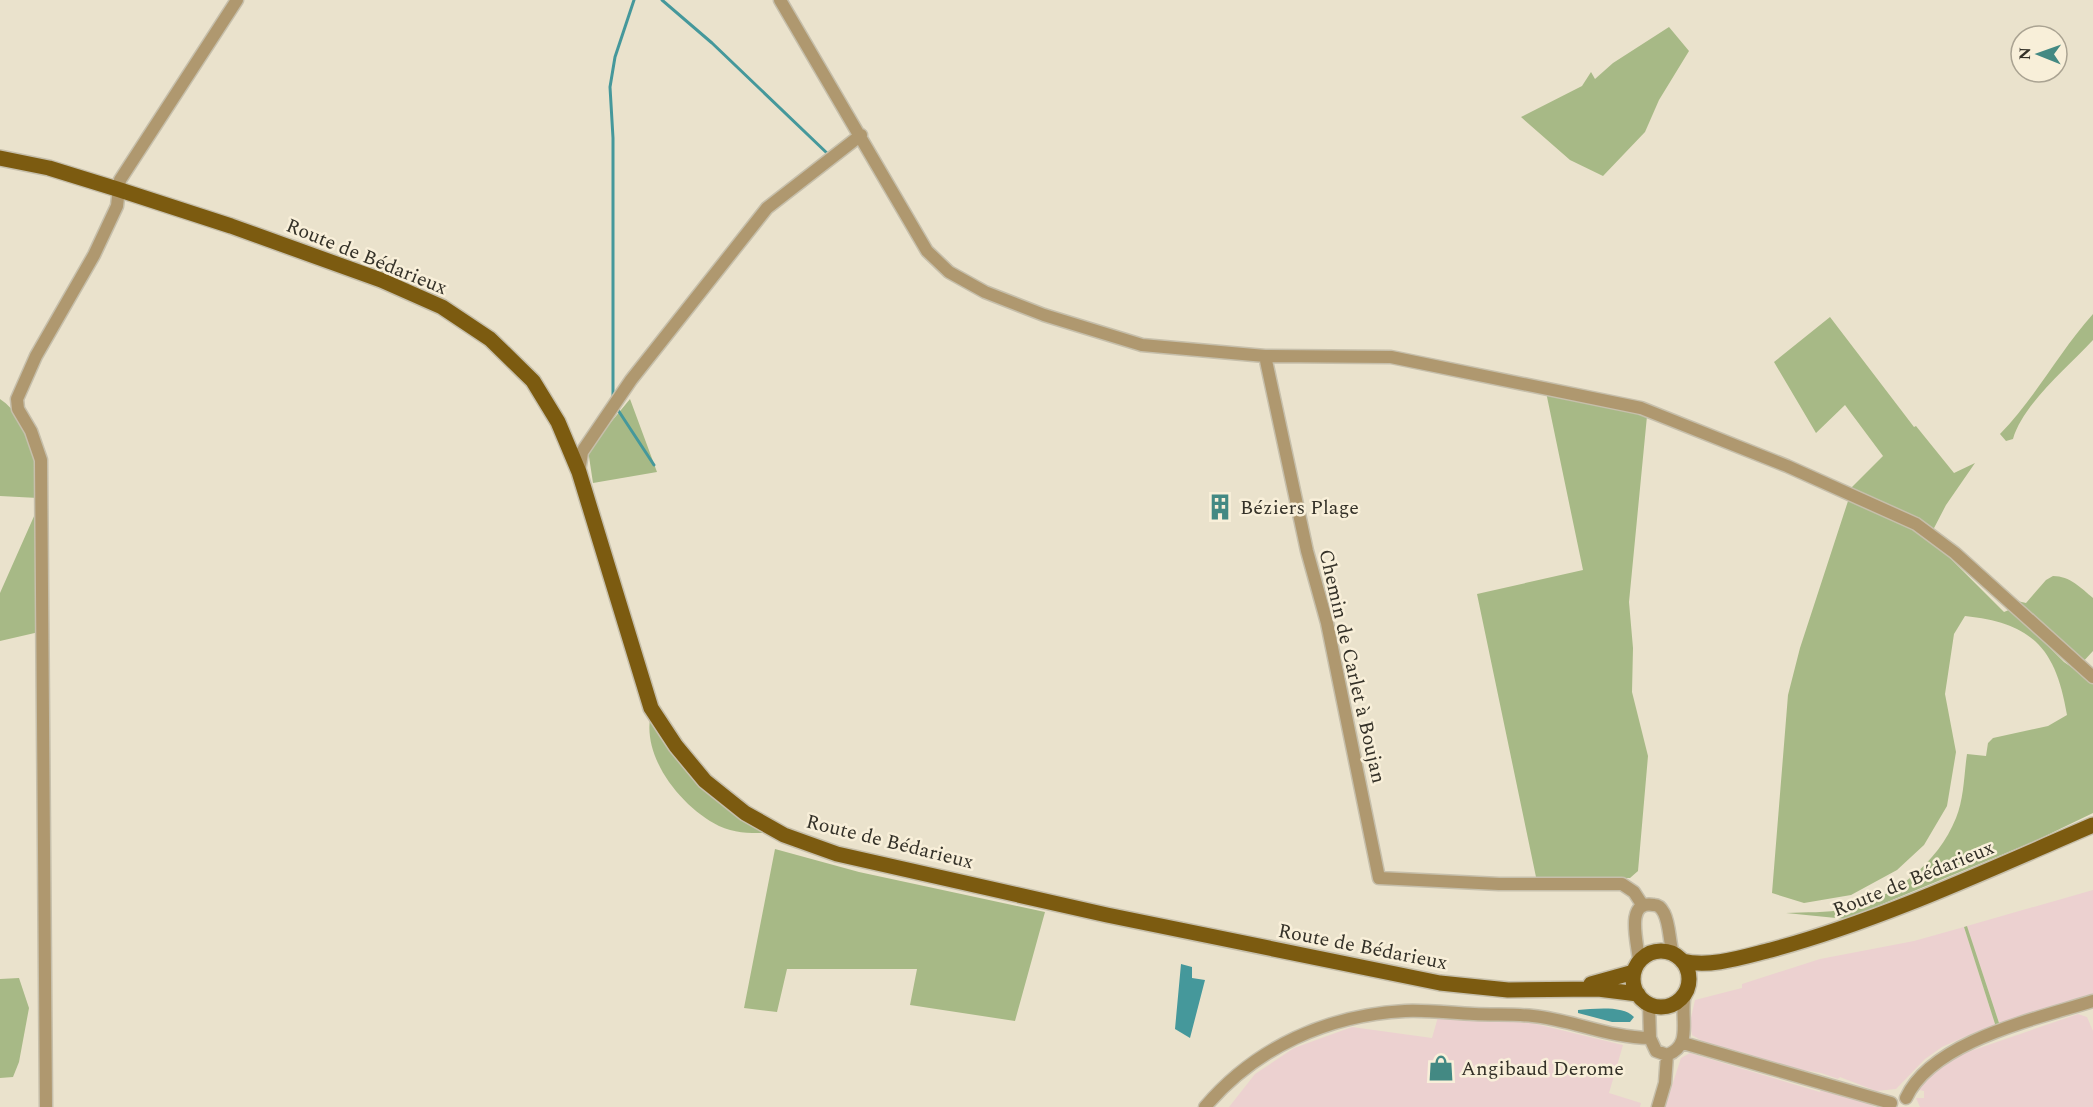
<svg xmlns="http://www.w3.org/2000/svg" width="2093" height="1107" font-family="Spectral,serif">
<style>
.industrial{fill:#ecd1d0}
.green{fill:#a7b986}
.water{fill:#45989b}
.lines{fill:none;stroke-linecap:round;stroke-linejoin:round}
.stream{stroke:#45989b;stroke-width:3}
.minor-casing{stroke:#c6bfab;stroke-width:15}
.major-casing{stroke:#c6bfab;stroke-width:18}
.minor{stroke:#af986f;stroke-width:12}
.major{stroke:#7c5b10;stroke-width:15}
.labels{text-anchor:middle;stroke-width:5;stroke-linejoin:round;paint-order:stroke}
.street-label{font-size:20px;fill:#343128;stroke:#f8efd9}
.poi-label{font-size:20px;fill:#343128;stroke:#f8efd9;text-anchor:start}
</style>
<rect width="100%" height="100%" fill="#eae2cc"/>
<path class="industrial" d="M 2093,890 L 2093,994 L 2000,1026 L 1967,926 Z
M 1964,927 L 1996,1027 L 1978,1031 L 1942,1047 L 1925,1059 L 1896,1089 L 1876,1091 L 1840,1077 L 1838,1079 L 1821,1073 L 1780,1066 L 1745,1053 L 1707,1044 L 1692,1035 L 1690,1022 L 1695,1000 L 1742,988 L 1742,984 L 1820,959 L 1914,941 Z
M 2078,1014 L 2087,1017 L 2093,1031 L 2093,1107 L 1920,1107 L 1916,1098 L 1924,1098 L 1924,1091 L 1919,1090 L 1922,1084 L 1937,1068 L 1956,1056 Z
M 1438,1017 L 1532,1023 L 1623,1045 L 1609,1093 L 1641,1103 L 1640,1107 L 1229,1107 L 1255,1074 L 1294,1048 L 1352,1027 L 1432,1038 Z
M 1690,1053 L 1820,1092 L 1821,1089 L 1858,1099 L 1875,1107 L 1665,1107 L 1681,1058 Z"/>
<path class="green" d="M 1669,27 L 1689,51 L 1659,100 L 1645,132 L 1603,176 L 1570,160 L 1521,117 L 1582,86 L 1591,72 L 1595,79 L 1613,63 Z
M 2093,314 L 2093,340 C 2068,367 2023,404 2013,439 L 2006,441 L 2000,434 C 2036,397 2059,352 2093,314 Z
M 1830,317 L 1914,427 L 1916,426 L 1954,473 L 1975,463 L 1946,505 L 1933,530 L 1850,489 L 1883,456 L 1845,405 L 1816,433 L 1774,362 Z
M 1546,392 L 1647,416 L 1629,602 L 1633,648 L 1632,692 L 1648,756 L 1638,871 L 1630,878 L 1536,877 L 1477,594 L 1583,570 Z
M 0,399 C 32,421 37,463 38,498 L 0,496 Z
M 630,399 L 657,472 L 593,483 L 588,450 Z
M 1849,498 L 1930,538 L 2004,612 L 2011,609 L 2064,662 L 2093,682 L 2093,813 L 2035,841 L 1846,919 L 1786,913 C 1805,912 1827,913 1846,909 C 1894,898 1938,863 1956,818 C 1964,799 1964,774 1967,754 L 1986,756 L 1988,743 L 1993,738 L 2048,726 L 2067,715 C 2056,649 2033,623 1965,616 L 1954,634 L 1945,694 L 1956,752 L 1947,806 L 1924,845 L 1897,870 L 1851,895 L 1804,903 L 1772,893 L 1788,695 L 1800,648 Z
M 39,505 L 39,632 L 0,641 L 0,593 Z
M 2053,576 C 2070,576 2081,588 2093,598 L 2093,651 L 2081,664 L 2013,600 L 2026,603 L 2046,580 Z
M 650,719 C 684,773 711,798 764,833 C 748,833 734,833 719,826 C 683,808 644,761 650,719 Z
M 775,849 L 859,872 L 1045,912 L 1015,1021 L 910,1005 L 917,969 L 787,969 L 777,1012 L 744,1008 Z
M 1967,926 L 2000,1026 L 1996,1027 L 1964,927 Z
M 19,978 L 29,1008 L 19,1062 L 13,1077 L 0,1078 L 0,979 Z"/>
<path class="water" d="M 1181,964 L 1192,967 L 1192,978 L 1205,980 L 1190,1038 L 1175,1029 Z
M 1578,1010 C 1594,1009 1623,1005 1634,1017 L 1630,1022 L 1612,1022 L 1578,1013 Z"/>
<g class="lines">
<path class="stream" d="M 662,0 L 712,43 L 829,155
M 613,398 L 613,138 L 610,87 L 615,57 L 634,0
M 618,410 L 654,465"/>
<g class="minor-casing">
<path id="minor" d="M 780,0 L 927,251 L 949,272 L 985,292 L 1044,315 L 1142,345 L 1265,356 L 1391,357 L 1641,408 L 1787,466 L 1916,524 L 1955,553 L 2093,677
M 1265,356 L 1307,551 L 1327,623 L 1379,878 L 1499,884 L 1622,884 L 1634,892 L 1643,906
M 579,472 L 582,452 L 631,380 L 767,208 L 861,135
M 1639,962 C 1639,947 1623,899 1654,905 C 1659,905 1662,909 1664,913 C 1670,925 1669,941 1673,954
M 1649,1004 L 1650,1038 L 1656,1051 L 1667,1055 C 1694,1045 1679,1018 1685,994
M 1683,1043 L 1891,1103
M 1906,1098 C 1932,1041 2036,1019 2093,1001
M 46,1107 L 41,460 L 31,431 L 18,409 L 17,399 L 36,356 L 94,255 L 117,206 L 120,180 L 237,0
M 1205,1107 C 1256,1047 1328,1015 1405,1011 C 1428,1010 1451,1013 1474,1014 C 1494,1015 1514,1014 1533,1016 C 1573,1020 1610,1038 1650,1038
M 1658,1107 L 1665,1083 L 1667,1055"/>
</g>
<g class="major-casing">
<path id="major" d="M 0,158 L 49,168 L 117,189 L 231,226 L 381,280 L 442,307 L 490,339 L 533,381 L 558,422 L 579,472 L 651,708 L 676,746 L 705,781 L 745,813 L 784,835 L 837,854 L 1107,915 L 1440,983 L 1508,990 L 1598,989 L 1638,994
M1633 979a28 28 0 1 1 56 0a28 28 0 1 1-56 0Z
M 1682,961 C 1710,968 1743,957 1771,950 C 1882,920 1988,870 2093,825
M 1591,984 L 1634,972"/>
</g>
<use href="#minor" class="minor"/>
<use href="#major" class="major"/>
</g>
<defs>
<g id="building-bare" transform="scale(2.07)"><path d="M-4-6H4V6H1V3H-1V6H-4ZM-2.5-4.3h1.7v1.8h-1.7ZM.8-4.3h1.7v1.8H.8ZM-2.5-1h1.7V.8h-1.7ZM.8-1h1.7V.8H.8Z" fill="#438983" stroke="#f8efd9" stroke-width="2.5" paint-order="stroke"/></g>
<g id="shop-bare" transform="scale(2.07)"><path d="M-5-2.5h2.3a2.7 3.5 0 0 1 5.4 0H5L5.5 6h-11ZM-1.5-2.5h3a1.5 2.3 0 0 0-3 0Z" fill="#438983" stroke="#f8efd9" stroke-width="2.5" paint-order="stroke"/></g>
</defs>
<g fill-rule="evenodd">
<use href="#building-bare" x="1220" y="507"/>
<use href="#shop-bare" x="1441" y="1068"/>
</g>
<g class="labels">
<g class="street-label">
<text transform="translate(367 256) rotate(22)" y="7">Route de Bédarieux</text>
<text transform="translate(1353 666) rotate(77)" y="7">Chemin de Carlet à Boujan</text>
<text transform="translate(890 841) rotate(14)" y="7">Route de Bédarieux</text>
<text transform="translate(1913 878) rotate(-22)" y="7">Route de Bédarieux</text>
<text transform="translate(1363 946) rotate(11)" y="7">Route de Bédarieux</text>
</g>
<g class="poi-label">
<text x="1240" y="514">Béziers Plage</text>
<text x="1461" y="1075">Angibaud Derome</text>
</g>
</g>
<g transform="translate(2039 54) rotate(271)"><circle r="28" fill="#f8efd9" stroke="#aaa392" stroke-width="1.5"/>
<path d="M0-4.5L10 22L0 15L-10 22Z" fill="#438983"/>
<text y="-9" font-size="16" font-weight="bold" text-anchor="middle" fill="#343128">N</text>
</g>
</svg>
